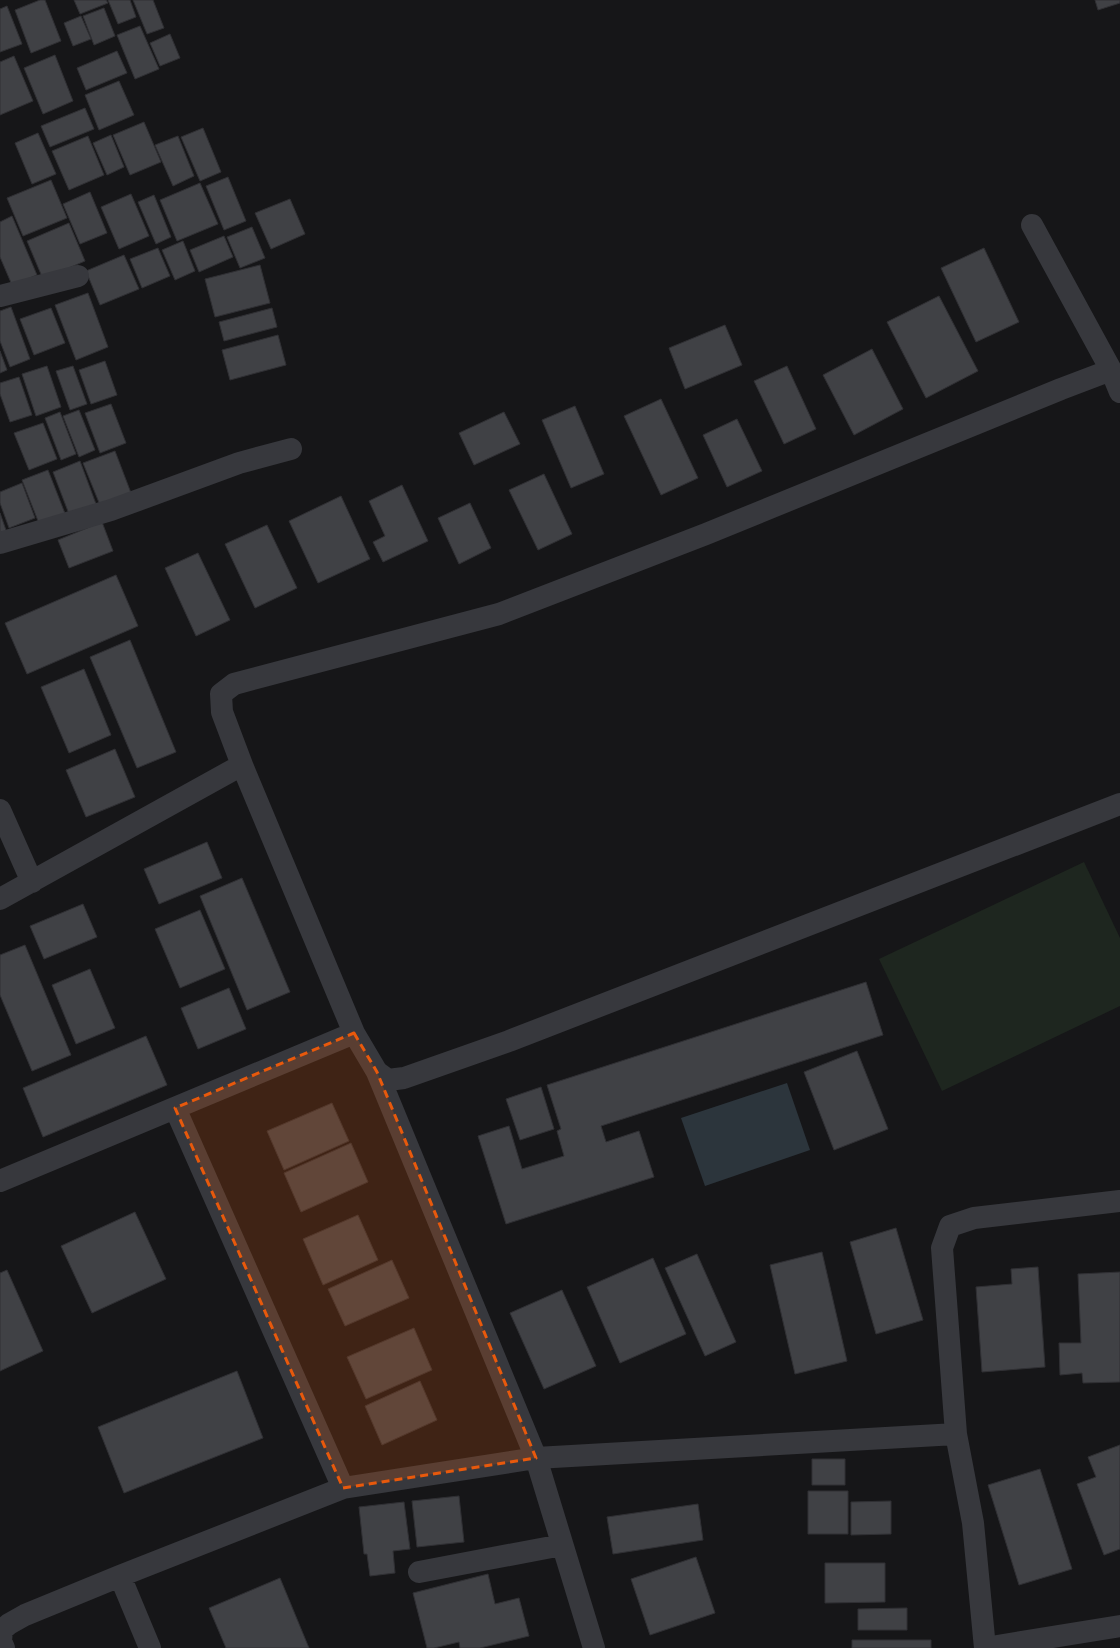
<svg xmlns="http://www.w3.org/2000/svg" width="1120" height="1648" font-family="Rubik,sans-serif">
<style>
.green{fill:#1e261f}
.water{fill:#2c353c}
.building{fill:#404145;stroke:#303034}
.lines{fill:none;stroke-linecap:round;stroke-linejoin:round}
.street{stroke:#37383d;stroke-width:22}
.marked{fill:#e8590c;fill-opacity:0.2;stroke:#e8590c;stroke-width:3;stroke-dasharray:8 5;stroke-linejoin:round}
</style>
<rect width="100%" height="100%" fill="#161618"/>
<path class="green" d="M 1084,862 L 1120,938 L 1120,1006 L 942,1091 L 879,959 Z"/>
<path class="water" d="M 787,1083 L 810,1150 L 705,1186 L 681,1118 Z"/>
<path class="building" d="M 40,0 L 45,0 L 61,41 L 31,53 L 15,10 Z
M 74,0 L 106,0 L 108,3 L 80,14 Z
M 108,0 L 130,0 L 136,17 L 118,24 Z
M 133,0 L 153,0 L 164,28 L 147,34 Z
M 1095,0 L 1120,0 L 1120,3 L 1098,10 Z
M 7,6 L 22,44 L 0,52 L 0,9 Z
M 104,8 L 115,36 L 94,45 L 83,16 Z
M 81,16 L 91,39 L 73,46 L 64,23 Z
M 140,26 L 159,69 L 135,79 L 117,35 Z
M 170,34 L 180,58 L 160,66 L 150,43 Z
M 117,51 L 127,73 L 86,90 L 77,68 Z
M 55,55 L 73,101 L 43,114 L 24,68 Z
M 14,56 L 33,101 L 0,115 L 0,62 Z
M 119,81 L 134,115 L 99,130 L 85,95 Z
M 85,108 L 94,129 L 50,147 L 41,126 Z
M 144,122 L 161,162 L 130,175 L 113,135 Z
M 203,128 L 221,172 L 200,181 L 181,137 Z
M 38,133 L 56,174 L 32,184 L 15,143 Z
M 111,135 L 124,167 L 107,175 L 93,143 Z
M 88,136 L 104,175 L 69,190 L 52,151 Z
M 178,136 L 194,176 L 173,186 L 155,145 Z
M 228,177 L 246,221 L 224,230 L 206,186 Z
M 51,180 L 67,218 L 23,236 L 7,198 Z
M 200,183 L 218,224 L 177,241 L 160,200 Z
M 90,192 L 107,233 L 80,244 L 63,204 Z
M 131,194 L 149,236 L 119,249 L 101,207 Z
M 154,195 L 171,237 L 156,244 L 138,202 Z
M 290,199 L 305,234 L 271,249 L 255,213 Z
M 12,216 L 37,275 L 12,285 L 0,257 L 0,222 Z
M 69,223 L 85,261 L 43,279 L 27,241 Z
M 252,227 L 265,258 L 240,268 L 227,237 Z
M 224,236 L 233,257 L 199,272 L 190,250 Z
M 183,241 L 195,271 L 175,280 L 162,250 Z
M 158,248 L 170,276 L 142,288 L 130,259 Z
M 984,248 L 1019,322 L 976,342 L 941,268 Z
M 124,255 L 139,289 L 100,305 L 86,271 Z
M 260,265 L 270,303 L 215,317 L 205,279 Z
M 88,293 L 108,347 L 76,360 L 55,305 Z
M 939,296 L 978,371 L 926,398 L 887,322 Z
M 11,307 L 30,359 L 10,367 L 0,341 L 0,311 Z
M 51,308 L 65,343 L 34,355 L 20,319 Z
M 272,308 L 277,327 L 224,341 L 219,322 Z
M 725,325 L 742,365 L 685,389 L 669,348 Z
M 278,335 L 286,365 L 230,380 L 222,350 Z
M 872,349 L 903,409 L 854,435 L 823,375 Z
M 0,351 L 7,370 L 0,373 Z
M 105,361 L 117,395 L 91,404 L 79,370 Z
M 47,366 L 61,407 L 36,416 L 22,374 Z
M 73,366 L 87,404 L 70,410 L 56,371 Z
M 787,366 L 816,429 L 784,444 L 754,381 Z
M 19,377 L 32,415 L 10,422 L 0,394 L 0,383 Z
M 661,399 L 698,478 L 661,495 L 624,416 Z
M 111,404 L 126,443 L 100,453 L 85,413 Z
M 575,406 L 604,474 L 571,488 L 542,420 Z
M 79,410 L 95,450 L 79,457 L 63,416 Z
M 60,412 L 76,454 L 61,460 L 45,418 Z
M 504,412 L 520,444 L 474,465 L 459,433 Z
M 737,419 L 762,471 L 727,487 L 703,435 Z
M 43,423 L 57,459 L 29,470 L 14,433 Z
M 115,451 L 131,493 L 100,505 L 83,463 Z
M 80,461 L 96,504 L 69,514 L 53,472 Z
M 48,470 L 66,516 L 40,526 L 22,480 Z
M 544,474 L 572,534 L 538,550 L 509,490 Z
M 22,483 L 35,518 L 9,528 L 0,503 L 0,492 Z
M 402,485 L 428,541 L 383,562 L 373,542 L 385,536 L 369,501 Z
M 341,496 L 370,559 L 318,583 L 289,521 Z
M 470,503 L 491,548 L 459,564 L 438,518 Z
M 0,513 L 7,533 L 0,536 Z
M 102,522 L 113,551 L 69,568 L 58,540 Z
M 267,525 L 297,588 L 255,608 L 225,544 Z
M 198,553 L 230,620 L 196,636 L 165,568 Z
M 116,575 L 138,626 L 27,674 L 5,623 Z
M 130,640 L 176,752 L 137,768 L 90,657 Z
M 84,669 L 111,735 L 69,753 L 41,687 Z
M 115,749 L 135,797 L 86,817 L 66,770 Z
M 207,842 L 222,878 L 159,904 L 144,869 Z
M 242,878 L 290,992 L 247,1010 L 200,896 Z
M 83,904 L 97,937 L 44,959 L 30,926 Z
M 200,910 L 225,969 L 180,988 L 155,929 Z
M 25,945 L 71,1055 L 32,1071 L 0,995 L 0,955 Z
M 90,969 L 115,1028 L 76,1044 L 52,985 Z
M 866,982 L 883,1035 L 601,1126 L 606,1142 L 639,1131 L 654,1177 L 506,1224 L 478,1136 L 509,1126 L 522,1169 L 564,1156 L 557,1131 L 561,1129 L 547,1085 Z
M 229,988 L 246,1029 L 198,1049 L 181,1008 Z
M 146,1036 L 167,1085 L 43,1137 L 23,1088 Z
M 857,1051 L 888,1129 L 834,1150 L 804,1072 Z
M 541,1087 L 554,1129 L 520,1140 L 506,1099 Z
M 332,1103 L 349,1141 L 284,1170 L 267,1131 Z
M 351,1143 L 368,1182 L 301,1212 L 284,1173 Z
M 135,1212 L 166,1279 L 92,1313 L 61,1246 Z
M 358,1215 L 378,1260 L 323,1285 L 303,1239 Z
M 896,1228 L 923,1320 L 876,1334 L 850,1242 Z
M 822,1252 L 847,1361 L 795,1374 L 770,1265 Z
M 697,1254 L 736,1342 L 705,1356 L 665,1268 Z
M 653,1258 L 686,1334 L 620,1363 L 587,1287 Z
M 392,1260 L 409,1298 L 345,1326 L 328,1289 Z
M 1038,1267 L 1045,1367 L 982,1372 L 976,1287 L 1012,1284 L 1011,1269 Z
M 7,1270 L 43,1351 L 0,1371 L 0,1273 Z
M 1120,1272 L 1120,1382 L 1083,1383 L 1082,1373 L 1060,1375 L 1059,1343 L 1081,1343 L 1078,1274 Z
M 562,1290 L 596,1366 L 544,1389 L 510,1313 Z
M 414,1328 L 432,1370 L 366,1399 L 347,1357 Z
M 237,1371 L 263,1438 L 124,1493 L 98,1427 Z
M 420,1381 L 437,1420 L 382,1445 L 365,1406 Z
M 1120,1445 L 1120,1549 L 1104,1555 L 1077,1484 L 1096,1477 L 1088,1457 Z
M 812,1459 L 845,1459 L 845,1485 L 812,1485 Z
M 1040,1469 L 1072,1569 L 1019,1585 L 988,1485 Z
M 808,1491 L 848,1491 L 848,1534 L 808,1534 Z
M 459,1496 L 464,1542 L 417,1547 L 412,1501 Z
M 891,1501 L 891,1534 L 851,1535 L 851,1502 Z
M 404,1502 L 410,1549 L 393,1551 L 395,1573 L 370,1576 L 367,1554 L 364,1554 L 359,1507 Z
M 698,1504 L 703,1540 L 613,1554 L 607,1517 Z
M 696,1557 L 715,1613 L 650,1635 L 631,1579 Z
M 825,1563 L 885,1563 L 885,1602 L 825,1603 Z
M 488,1574 L 495,1604 L 519,1598 L 529,1636 L 480,1648 L 460,1648 L 459,1642 L 434,1648 L 427,1648 L 413,1593 Z
M 280,1578 L 309,1648 L 226,1648 L 209,1608 Z
M 907,1608 L 907,1630 L 858,1630 L 858,1609 Z
M 852,1640 L 931,1640 L 931,1648 L 852,1648 Z"/>
<g class="lines">
<path class="street" d="M 1032,225 L 1111,370 L 1120,392
M 0,296 L 78,276
M 0,543 L 111,510 L 239,463 L 291,449
M 242,765 L 354,1033 L 377,1072 L 388,1080 L 404,1078 L 509,1041 L 1120,804
M 0,810 L 32,882
M 0,899 L 242,765 L 222,712 L 221,694 L 234,684 L 499,614 L 706,534 L 1061,389 L 1111,370
M 377,1072 L 536,1458 L 594,1648
M 175,1108 L 343,1488
M 0,1181 L 354,1033
M 419,1572 L 562,1545
M 120,1576 L 150,1648
M 4,1648 L 1,1641 L 2,1630 L 9,1624 L 25,1615 L 120,1576 L 343,1488 L 536,1458 L 956,1434
M 985,1648 L 973,1523 L 956,1434 L 942,1248 L 950,1226 L 974,1218 L 1120,1201
M 985,1648 L 1120,1626"/>
</g>
<path class="marked" d="M 354,1033 L 377,1072 L 536,1458 L 343,1488 L 175,1108 Z"/>
</svg>
